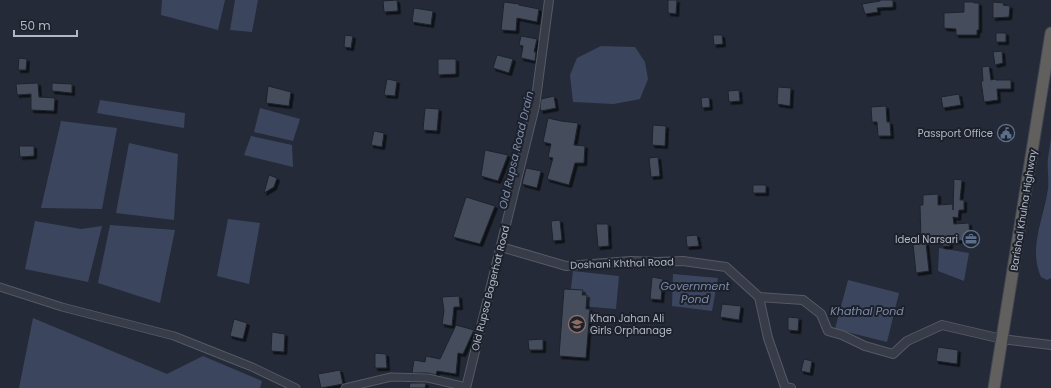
<svg xmlns="http://www.w3.org/2000/svg" width="1051" height="388" font-family="Poppins,sans-serif">
<style>
.water{fill:#3b465e}
.building{fill:#454d5b;stroke:#1e232e;filter:url(#shadow)}
.lines{fill:none;stroke-linecap:round;stroke-linejoin:round}
.minor-casing{stroke:#555a65;stroke-width:9}
.tertiary-casing{stroke:#555a65;stroke-width:10}
.trunk-casing{stroke:#424752;stroke-width:13}
.minor{stroke:#373c48;stroke-width:7}
.tertiary{stroke:#373c48;stroke-width:8}
.trunk{stroke:#61605e;stroke-width:11}
.labels{text-anchor:middle;stroke-width:4;stroke-linejoin:round;paint-order:stroke}
.poi-label{font-size:10px;fill:#b2b7c4;stroke:#1c212c;text-anchor:end}
.street-label{font-size:10px;fill:#b2b7c4;stroke:#1c212c}
.water-label{font-size:11px;font-style:italic;fill:#7d8ba9;stroke:#1c212c}
</style>
<defs>
<filter id="shadow"><feDropShadow dx="2.5" dy="2.5" stdDeviation="0" flood-color="#0009"/></filter>
</defs>
<rect width="100%" height="100%" fill="#242a37"/>
<path class="water" d="M 162,0 L 225,0 L 218,30 L 161,15 Z
M 235,0 L 258,0 L 252,32 L 230,30 Z
M 601,46 L 635,47 L 645,62 L 648,79 L 640,99 L 614,104 L 573,102 L 570,75 L 577,58 Z
M 100,100 L 185,113 L 184,128 L 97,113 Z
M 260,108 L 300,119 L 293,141 L 254,132 Z
M 61,121 L 117,128 L 102,209 L 41,208 Z
M 251,136 L 292,145 L 293,167 L 244,155 Z
M 1051,139 L 1051,278 L 1047,280 L 1041,277 C 1028,248 1044,218 1048,189 C 1049,178 1047,168 1048,158 C 1049,152 1050,145 1051,139 Z
M 129,143 L 178,154 L 174,220 L 116,213 Z
M 228,219 L 260,223 L 249,284 L 217,276 Z
M 35,221 L 81,229 L 102,226 L 88,282 L 25,269 Z
M 110,225 L 175,230 L 160,303 L 98,283 Z
M 939,248 L 969,253 L 964,281 L 938,271 Z
M 573,271 L 619,276 L 616,309 L 569,305 Z
M 673,274 L 718,278 L 712,311 L 672,306 Z
M 848,280 L 899,293 L 887,342 L 835,329 Z
M 33,318 L 167,374 L 203,356 L 262,381 L 260,388 L 19,388 Z"/>
<path class="building" d="M 397,0 L 398,11 L 384,12 L 383,1 Z
M 668,0 L 677,0 L 676,14 L 668,13 Z
M 880,0 L 893,0 L 893,7 L 877,8 L 878,12 L 865,14 L 862,4 L 880,1 Z
M 504,2 L 519,4 L 519,5 L 539,9 L 537,22 L 517,18 L 516,31 L 501,30 Z
M 964,2 L 974,2 L 974,3 L 979,3 L 979,30 L 977,30 L 977,35 L 956,35 L 956,29 L 944,28 L 944,13 L 964,12 Z
M 993,2 L 1004,3 L 1003,5 L 1010,6 L 1009,17 L 993,18 Z
M 414,8 L 433,11 L 431,25 L 412,22 Z
M 996,33 L 1006,33 L 1006,42 L 996,42 Z
M 345,35 L 353,36 L 351,48 L 344,47 Z
M 713,35 L 722,35 L 723,44 L 714,45 Z
M 521,36 L 537,39 L 534,52 L 536,52 L 535,61 L 521,58 L 523,46 L 519,45 Z
M 1002,51 L 1003,63 L 995,65 L 993,52 Z
M 497,55 L 513,59 L 509,73 L 493,68 Z
M 19,58 L 27,59 L 26,70 L 18,70 Z
M 438,59 L 456,59 L 456,74 L 438,75 Z
M 989,66 L 991,80 L 996,79 L 996,80 L 1011,80 L 1011,89 L 997,89 L 998,100 L 984,102 L 981,81 L 983,81 L 982,67 Z
M 387,79 L 397,81 L 395,96 L 384,95 Z
M 38,83 L 39,97 L 55,98 L 54,111 L 31,110 L 31,94 L 17,95 L 16,84 Z
M 52,83 L 72,84 L 72,93 L 52,91 Z
M 268,86 L 291,92 L 289,106 L 266,103 Z
M 778,87 L 791,88 L 790,106 L 777,104 Z
M 739,90 L 740,101 L 729,102 L 728,91 Z
M 959,94 L 961,105 L 943,108 L 941,97 Z
M 554,96 L 556,108 L 541,111 L 540,108 L 541,99 Z
M 709,97 L 710,107 L 702,108 L 701,98 Z
M 886,106 L 887,122 L 890,122 L 891,136 L 878,136 L 877,122 L 872,122 L 871,107 Z
M 425,108 L 439,109 L 437,131 L 423,130 Z
M 548,118 L 561,121 L 578,123 L 574,145 L 585,146 L 584,163 L 575,163 L 569,185 L 547,179 L 553,158 L 548,157 L 551,144 L 543,142 Z
M 653,125 L 666,126 L 665,146 L 652,145 Z
M 374,131 L 384,133 L 382,147 L 371,145 Z
M 19,146 L 34,146 L 34,156 L 20,157 Z
M 485,150 L 508,155 L 498,181 L 481,176 Z
M 658,157 L 660,176 L 651,177 L 649,158 Z
M 526,168 L 541,171 L 537,188 L 522,184 Z
M 269,175 L 277,178 L 274,187 L 264,193 Z
M 954,179 L 962,180 L 960,200 L 964,200 L 964,210 L 959,210 L 958,218 L 953,217 L 954,224 L 969,223 L 970,240 L 950,241 L 950,246 L 942,246 L 942,240 L 921,241 L 920,205 L 923,205 L 923,195 L 938,194 L 938,205 L 953,204 L 953,210 Z
M 753,185 L 766,185 L 766,193 L 753,193 Z
M 466,197 L 495,206 L 480,244 L 453,237 Z
M 560,220 L 562,240 L 553,241 L 551,221 Z
M 596,224 L 608,224 L 609,246 L 598,247 Z
M 697,235 L 699,246 L 687,247 L 686,236 Z
M 926,243 L 929,271 L 916,273 L 913,244 Z
M 652,277 L 663,279 L 661,300 L 650,299 Z
M 564,289 L 583,290 L 582,295 L 587,295 L 586,309 L 590,309 L 586,358 L 559,356 Z
M 459,296 L 460,307 L 454,307 L 452,326 L 442,324 L 444,311 L 442,297 Z
M 722,304 L 741,306 L 739,320 L 720,317 Z
M 788,317 L 799,318 L 798,331 L 788,330 Z
M 234,319 L 247,323 L 243,339 L 230,336 Z
M 456,325 L 474,330 L 463,354 L 458,353 L 456,374 L 437,371 L 436,375 L 428,373 L 412,373 L 414,360 L 425,362 L 426,356 L 440,359 Z
M 272,332 L 285,334 L 284,352 L 271,351 Z
M 543,339 L 543,350 L 529,350 L 528,340 Z
M 938,347 L 958,350 L 957,364 L 936,361 Z
M 375,353 L 386,354 L 387,368 L 375,368 Z
M 804,359 L 812,361 L 810,373 L 801,371 Z
M 340,370 L 343,384 L 321,388 L 318,374 Z
M 410,383 L 426,383 L 425,388 L 409,388 Z"/>
<g class="lines">
<g class="minor-casing">
<path id="minor" d="M 0,287 L 62,307 L 174,336 L 252,367 L 296,388
M 345,388 L 391,377 L 428,378 L 466,387"/>
</g>
<g class="tertiary-casing">
<path id="tertiary" d="M 501,247 L 566,266 L 631,261 L 657,262 L 683,261 L 726,267 L 759,297 L 803,300 L 821,314 L 828,331 L 842,335 L 865,346 L 893,354 L 907,341 L 942,325 L 1002,339 L 1051,345
M 759,297 L 768,338 L 785,387 L 791,388
M 466,388 L 535,106 L 549,0"/>
</g>
<g class="trunk-casing">
<path id="trunk" d="M 994,388 L 1051,33"/>
</g>
<use href="#minor" class="minor"/>
<use href="#tertiary" class="tertiary"/>
<use href="#trunk" class="trunk"/>
</g>
<defs>
<g id="civic-ring" transform="scale(0.9)"><circle r="9.5" fill="#1c212c" stroke="#5c6f8a" stroke-width="1.5"/><path d="M-.6-6.5H3V-4.5H.6V-3L4-1V1h2V6H-6V1h2V-1L-.6-3ZM-1.2 2.5V6h2.4V2.5Z" fill="#5c6f8a"/></g>
<g id="office-ring" transform="scale(0.9)"><circle r="9.5" fill="#1c212c" stroke="#5c6f8a" stroke-width="1.5"/><path d="M-6-3h4V-5.5h4V-3h4V5H-6ZM-1-4.5V-3h2v-1.5ZM-6 0V1H6V0Z" fill="#5c6f8a"/></g>
<g id="school-ring" transform="scale(0.9)"><circle r="9.5" fill="#1c212c" stroke="#8d6e63" stroke-width="1.5"/><path d="M0-5L7-2L0 1L-7-2ZM-4 1L0 2.5L4 1V4Q0 6-4 4Z" fill="#8d6e63"/></g>
</defs>
<g fill-rule="evenodd">
<use href="#civic-ring" x="1006" y="133"/>
<use href="#office-ring" x="971" y="239"/>
<use href="#school-ring" x="577" y="324"/>
</g>
<g class="labels">
<g class="poi-label">
<text x="993" y="137">Passport Office</text>
<text x="958" y="243">Ideal Narsari</text>
<text x="590" y="322" text-anchor="start">Khan Jahan Ali<tspan x="590" dy="12">Girls Orphanage</tspan></text>
</g>
<g class="street-label">
<text transform="translate(1023 210) rotate(-81)" y="4">Barishal Khulna Highway</text>
<text transform="translate(622 263) rotate(-2)" y="4">Doshani Khthal Road</text>
<text transform="translate(490 288) rotate(-76)" y="4">Old Rupsa Bagerhat Road</text>
</g>
<g class="water-label">
<text transform="translate(516 150) rotate(-77)" y="4">Old Rupsa Road Drain</text>
<text x="695" y="290">Government<tspan x="695" dy="13">Pond</tspan></text>
<text x="867" y="315">Khathal Pond</text>
</g>
</g>
<path d="M14 30v6h63v-6" fill="none" stroke="#b2b7c4" stroke-width="2"/>
<text x="20" y="30" font-size="12" fill="#b2b7c4" stroke="#1c212c" stroke-width="3" paint-order="stroke">50 m</text>
</svg>
